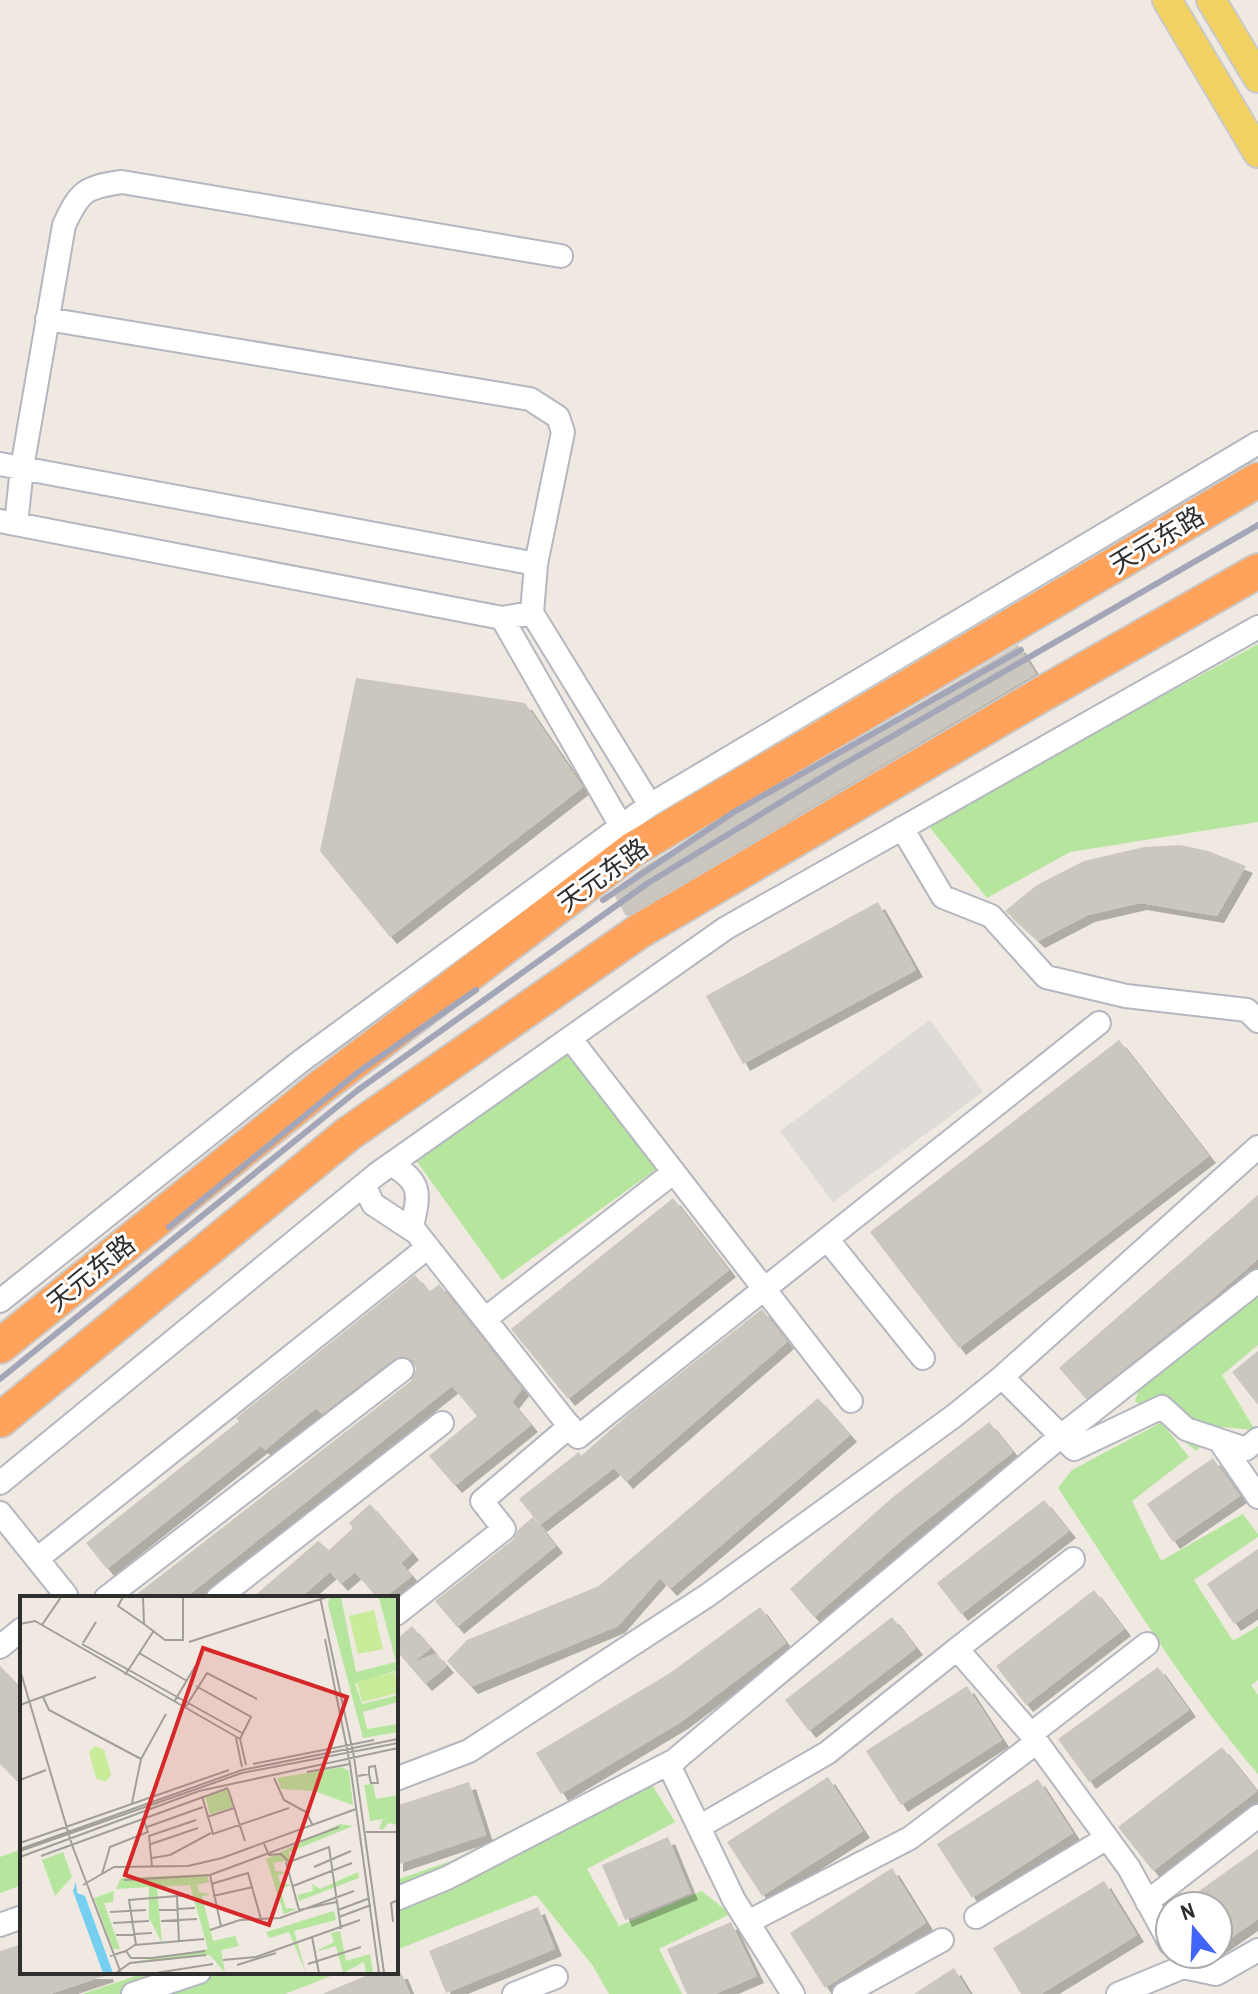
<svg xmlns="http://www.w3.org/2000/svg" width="1258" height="1994" font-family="'Archivo Narrow','Noto Sans SC',sans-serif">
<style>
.green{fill:#b6e59e}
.plaza{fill:#dfdcd8}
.building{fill:#cbc7bf;filter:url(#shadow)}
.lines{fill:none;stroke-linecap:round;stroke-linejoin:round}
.minor-casing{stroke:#b4b7c1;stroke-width:26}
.major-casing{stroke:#c9c9c9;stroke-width:32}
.highway-casing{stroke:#c9c9c9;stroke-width:38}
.minor{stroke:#fff;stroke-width:22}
.major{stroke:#f2d163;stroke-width:28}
.highway{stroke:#ffa35c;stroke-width:34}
.rail{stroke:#a3a6b8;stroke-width:6}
.labels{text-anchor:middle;stroke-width:6;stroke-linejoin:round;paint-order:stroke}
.street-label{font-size:26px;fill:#2e2e2e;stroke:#fff}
.inset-road{fill:none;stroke:#a29e99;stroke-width:2}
.view{fill:#d62828;fill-opacity:0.15;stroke:#d62828;stroke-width:4}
.inset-edge{fill:none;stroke:#2e2e2e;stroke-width:4}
</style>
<defs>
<filter id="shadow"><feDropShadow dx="7" dy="7" stdDeviation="0" flood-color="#0004"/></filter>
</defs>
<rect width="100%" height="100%" fill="#efe9e1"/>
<path class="green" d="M 1258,644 L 1258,822 L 1070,852 L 987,898 L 927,824 Z
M 569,1044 L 658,1168 L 502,1280 L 413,1156 Z
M 1258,1272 L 1258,1345 L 1222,1375 L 1255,1430 L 1221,1427 L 1196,1451 L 1162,1423 L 1189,1457 L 1132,1501 L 1161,1561 L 1243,1514 L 1258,1534 L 1258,1537 L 1194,1580 L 1233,1641 L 1258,1626 L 1258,1680 L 1251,1685 L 1258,1695 L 1258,1774 C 1182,1686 1123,1585 1058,1488 L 1072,1470 L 1160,1423 L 1135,1401 L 1143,1378 Z
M 640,1765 L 675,1822 L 587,1869 L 619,1926 L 702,1891 L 730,1914 L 659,1949 L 682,1994 L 609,1994 L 593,1966 L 536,1895 L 396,1950 L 396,1880 L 451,1861 Z
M 22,1849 L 22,1885 L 0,1893 L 0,1857 Z
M 148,1972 L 341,1972 L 285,1994 L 82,1994 Z"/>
<path class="plaza" d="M 930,1020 L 983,1092 L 833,1202 L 780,1131 Z"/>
<path class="building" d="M 1018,645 L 1036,674 L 626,916 L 612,891 L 643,867 Z
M 356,678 L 525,703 L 583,787 L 390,937 L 320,851 Z
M 1180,845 L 1208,851 L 1246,866 L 1217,916 L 1140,903 L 1088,915 L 1038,941 L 1005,911 L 1037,885 L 1084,861 L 1144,847 Z
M 878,902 L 916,970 L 743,1064 L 706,996 Z
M 1119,1040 L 1209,1156 L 959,1348 L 870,1232 Z
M 1258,1195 L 1258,1259 L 1212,1299 L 1086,1399 L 1059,1368 Z
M 673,1198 L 729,1270 L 568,1399 L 511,1329 Z
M 415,1275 L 429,1292 L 439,1284 L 522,1389 L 512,1402 L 531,1425 L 455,1486 L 429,1456 L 477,1416 L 452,1386 L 185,1598 L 132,1598 L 411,1381 L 416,1369 L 413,1361 L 401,1356 L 394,1359 L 322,1414 L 316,1408 L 265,1450 L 261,1446 L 107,1569 L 86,1543 L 239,1421 L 236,1418 Z
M 762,1309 L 787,1342 L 626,1482 L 614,1468 L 540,1525 L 519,1499 L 579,1452 L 581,1456 L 631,1412 Z
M 1258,1351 L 1258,1405 L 1232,1372 Z
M 818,1398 L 850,1435 L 670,1589 L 660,1578 L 618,1626 L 471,1687 L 447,1661 L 467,1640 L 599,1586 Z
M 989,1422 L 1013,1452 L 908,1535 L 814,1617 L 790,1589 L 893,1497 Z
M 1213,1458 L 1240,1496 L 1173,1542 L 1147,1504 Z
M 1044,1500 L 1069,1531 L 961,1614 L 937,1583 Z
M 370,1504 L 412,1553 L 401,1563 L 412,1576 L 384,1598 L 377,1598 L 355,1572 L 341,1584 L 330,1572 L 300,1598 L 252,1598 L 318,1541 L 329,1550 L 353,1528 L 349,1523 Z
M 533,1517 L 556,1546 L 457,1627 L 435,1601 L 513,1540 L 518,1530 Z
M 1258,1549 L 1258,1608 L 1234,1624 L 1207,1584 Z
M 1094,1590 L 1124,1629 L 1026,1705 L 996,1666 Z
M 760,1607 L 786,1643 L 681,1722 L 561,1794 L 536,1753 L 670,1673 Z
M 892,1617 L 916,1648 L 809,1731 L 785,1700 Z
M 412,1626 L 431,1648 L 414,1662 L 436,1653 L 447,1666 L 425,1684 L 396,1650 L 396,1640 Z
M 0,1666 L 22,1689 L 22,1786 L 0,1764 Z
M 1158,1667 L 1189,1710 L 1089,1782 L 1058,1739 Z
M 967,1686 L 1002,1740 L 901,1805 L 866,1751 Z
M 1222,1747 L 1257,1791 L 1153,1871 L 1118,1827 Z
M 828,1777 L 863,1831 L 762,1896 L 727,1842 Z
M 1038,1779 L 1073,1833 L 972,1898 L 937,1844 Z
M 469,1782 L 486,1835 L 396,1865 L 396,1806 Z
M 668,1837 L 691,1893 L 625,1920 L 602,1865 Z
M 1258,1849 L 1258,1919 L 1218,1947 L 1218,1906 L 1178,1906 Z
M 892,1868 L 926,1923 L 825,1988 L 790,1933 Z
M 1104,1881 L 1137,1935 L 1041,1994 L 1021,1994 L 993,1948 Z
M 538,1907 L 555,1949 L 446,1993 L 429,1951 Z
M 731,1922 L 757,1976 L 715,1994 L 687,1994 L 667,1949 Z
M 22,1944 L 22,1972 L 106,1972 L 107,1975 L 50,1994 L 0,1994 L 0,1951 Z
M 954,1968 L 970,1994 L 914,1994 Z
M 375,1972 L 401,1972 L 410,1994 L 322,1994 Z"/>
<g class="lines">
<g class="minor-casing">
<path id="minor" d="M 47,319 L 530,399 L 558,417 L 563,432 L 536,564 L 532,613 L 650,805
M 0,464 L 536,564
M 0,521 L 502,618 L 532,613
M 16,524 L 22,468 L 64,225 C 80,191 85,187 122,182 L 561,256
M 502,618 L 621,826
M 902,828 L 943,897 L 991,916 L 1046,977 L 1126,996 L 1247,1010 L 1258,1021
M 570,1038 L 851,1401
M 391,1164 C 423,1183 419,1194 412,1227 L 578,1437 L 1099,1023
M 364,1185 L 373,1204 L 417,1233
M 827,1239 L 923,1358
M 0,1301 L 301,1061 L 650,805 L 1258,443
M 485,1319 L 674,1172
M 1002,1377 L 1074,1449 L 1162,1407 L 1186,1429 L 1246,1449 L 1258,1439
M 1219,1440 L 1258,1497
M 0,1483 L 377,1174 L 726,928 L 1258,627
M 0,1513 L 66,1595 L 61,1598
M 37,1559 L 428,1247
M 106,1598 L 402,1370
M 218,1598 L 442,1423
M 396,1614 L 504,1529 L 482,1501 L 570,1426
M 0,1647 L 22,1629
M 957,1649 L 1073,1559
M 1031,1734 L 1147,1644
M 396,1779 L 469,1751 L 708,1595 L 954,1416 L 1002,1377 L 1258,1147
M 699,1827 L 827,1753 L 957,1649 L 1031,1734 L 1129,1868 L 1170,1943
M 396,1899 L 447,1878 L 677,1759
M 1147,1902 L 1258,1816
M 976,1917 L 1107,1838
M 748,1922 L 910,1838 L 1037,1742
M 0,1925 L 22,1917
M 133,1994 L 199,1972
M 514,1994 L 556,1977
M 793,1994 L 734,1900 L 669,1765 L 1061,1436 L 1258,1281
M 844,1994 L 942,1940
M 1118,1994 L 1183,1967 L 1216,1974 L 1258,1950"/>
</g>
<g class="major-casing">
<path id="major" d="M 1167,0 L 1258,153
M 1211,0 L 1258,78"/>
</g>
<g class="highway-casing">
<path id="highway" d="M 0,1346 L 321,1087 L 632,850 L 1258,480
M 0,1420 L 348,1134 L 641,930 L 1044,693 L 1258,571"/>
</g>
<use href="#minor" class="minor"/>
<use href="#major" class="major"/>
<use href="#highway" class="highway"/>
<path class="rail" d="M 603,900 L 734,812 L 1021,650
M 169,1227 L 357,1073 L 476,990
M 0,1379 L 358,1090 L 648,883 L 832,771 L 1258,525"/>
</g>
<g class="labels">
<g class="street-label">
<text transform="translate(1157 540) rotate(-31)" y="9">天元东路</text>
<text transform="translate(603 875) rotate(-36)" y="9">天元东路</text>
<text transform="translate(91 1273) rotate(-39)" y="9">天元东路</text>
</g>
</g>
<g transform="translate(20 1596)">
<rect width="378" height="378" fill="#efe9e1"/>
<path d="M 321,1 L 336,76 L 376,66 L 359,2 L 378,1 L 378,74 L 335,88 L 342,108 L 378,99 L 378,106 L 343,116 L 347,133 L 378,128 L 378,136 L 343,142 L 308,9 L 309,2 ZM 322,171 L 329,175 L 333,209 L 294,195 L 261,193 L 257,182 ZM 353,188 L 356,203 L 378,199 L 378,229 L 368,227 L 364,233 L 359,233 L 363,223 L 350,225 L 344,189 ZM 207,193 L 213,211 L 190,218 L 185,200 ZM 320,228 L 333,230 L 269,256 L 270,264 L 254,267 L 255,275 L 267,276 L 258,279 L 260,287 L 271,289 L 260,293 L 266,312 L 277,313 L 264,318 L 246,263 ZM 43,256 L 52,281 L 35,300 L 22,264 ZM 338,276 L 339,282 L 279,305 L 277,299 L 293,295 L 292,288 L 300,293 ZM 187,278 L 189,286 L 177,289 L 179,296 L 192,299 L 182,300 L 193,345 L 215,340 L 219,350 L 201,354 L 205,377 L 190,359 L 113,366 L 188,353 L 170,289 L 137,291 L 142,347 L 129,322 L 129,291 L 96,293 L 101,282 ZM 94,295 L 93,306 L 84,307 L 100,353 L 93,353 L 74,302 ZM 314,315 L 316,324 L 274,335 L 286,377 L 269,336 L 249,342 L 246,336 ZM 320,335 L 326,365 L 350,358 L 353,377 L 346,377 L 344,366 L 323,377 L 316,350 L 295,356 L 314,346 L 311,337 Z" fill="#b6e59e"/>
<path d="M 354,14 L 363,53 L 338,58 L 329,20 ZM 375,76 L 378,97 L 342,106 L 337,86 ZM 75,150 L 84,154 L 91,178 L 86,186 L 76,182 L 69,156 Z" fill="#c9ec9a"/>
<path d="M 56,286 L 57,297 L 65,300 L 93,377 L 83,377 L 53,295 Z" fill="#75cff0"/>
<path class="inset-road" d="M 103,1 L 98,10 L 124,28M 123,1 L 124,28 L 145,44 L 163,44 L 163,1M 300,1 L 334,161 L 364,377M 0,28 L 15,25 L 220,143M 22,29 L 41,1M 305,43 L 330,168 L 359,377M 169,46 L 307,1M 63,47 L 76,26M 62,48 L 222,137M 119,57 L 167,85M 0,74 L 52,249 L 101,377M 105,79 L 133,36M 176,90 L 231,121 L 220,143 L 226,169M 23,101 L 29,114 L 121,163M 154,106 L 176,69M 0,109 L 76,81M 165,112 L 187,77 L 237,103M 216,142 L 222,171M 233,168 L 354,144M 287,176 L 330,168M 338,180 L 349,178 L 351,187 L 358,187 L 355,170 L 349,171 L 349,178M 254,182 L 264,204 L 286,216 L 292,228M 0,184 L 26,174M 208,193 L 225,245M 182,200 L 193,238 L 269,212M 112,207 L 121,163 L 146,118M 187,221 L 214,212M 127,231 L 183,211M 346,236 L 378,236M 129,239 L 132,271M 129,240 L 176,224M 0,247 L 209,174M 131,248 L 178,232M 244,248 L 249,259 L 261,258 L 269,266 L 309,251 L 321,333M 0,253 L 222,174 L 378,143M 0,255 L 222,177 L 378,147M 21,260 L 208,192M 0,261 L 179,195 L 378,152M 132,262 L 150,259 L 191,237M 266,266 L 279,314 L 316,306M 294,271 L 331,255M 82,278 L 90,251 L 128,236 L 123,222M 104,284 L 192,279M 191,288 L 228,277 L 241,323M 63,289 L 94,271 L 168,270 L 202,262 L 336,213M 273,290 L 332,267M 193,300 L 233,291M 157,301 L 159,346M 139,314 L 175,312M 318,314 L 350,302M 90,316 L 126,314M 319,321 L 351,309M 141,325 L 177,323M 378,325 L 378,351M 373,326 L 371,307 L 378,304M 93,327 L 129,325M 201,330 L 190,279 L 319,231M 190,334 L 220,324 L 260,322 L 334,295M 96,339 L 132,337M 292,341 L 299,377M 116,349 L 109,304 L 169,299M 106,355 L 115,349 L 184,343M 90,360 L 106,355 L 111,362 L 132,362 L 185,355M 203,364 L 236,361 L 340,324M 288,368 L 341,351M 217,369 L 256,357M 96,377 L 110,367 L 186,359M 136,377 L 193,368"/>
<path class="view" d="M 183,52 L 327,101 L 249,329 L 105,279 Z"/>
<rect width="378" height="378" class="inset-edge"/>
</g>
<g transform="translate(1194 1930) rotate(341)"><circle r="38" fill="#ffffff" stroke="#ababab" stroke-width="2"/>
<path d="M0-6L14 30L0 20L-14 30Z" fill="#4264fb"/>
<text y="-12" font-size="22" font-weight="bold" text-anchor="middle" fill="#2e2e2e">N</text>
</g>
</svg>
